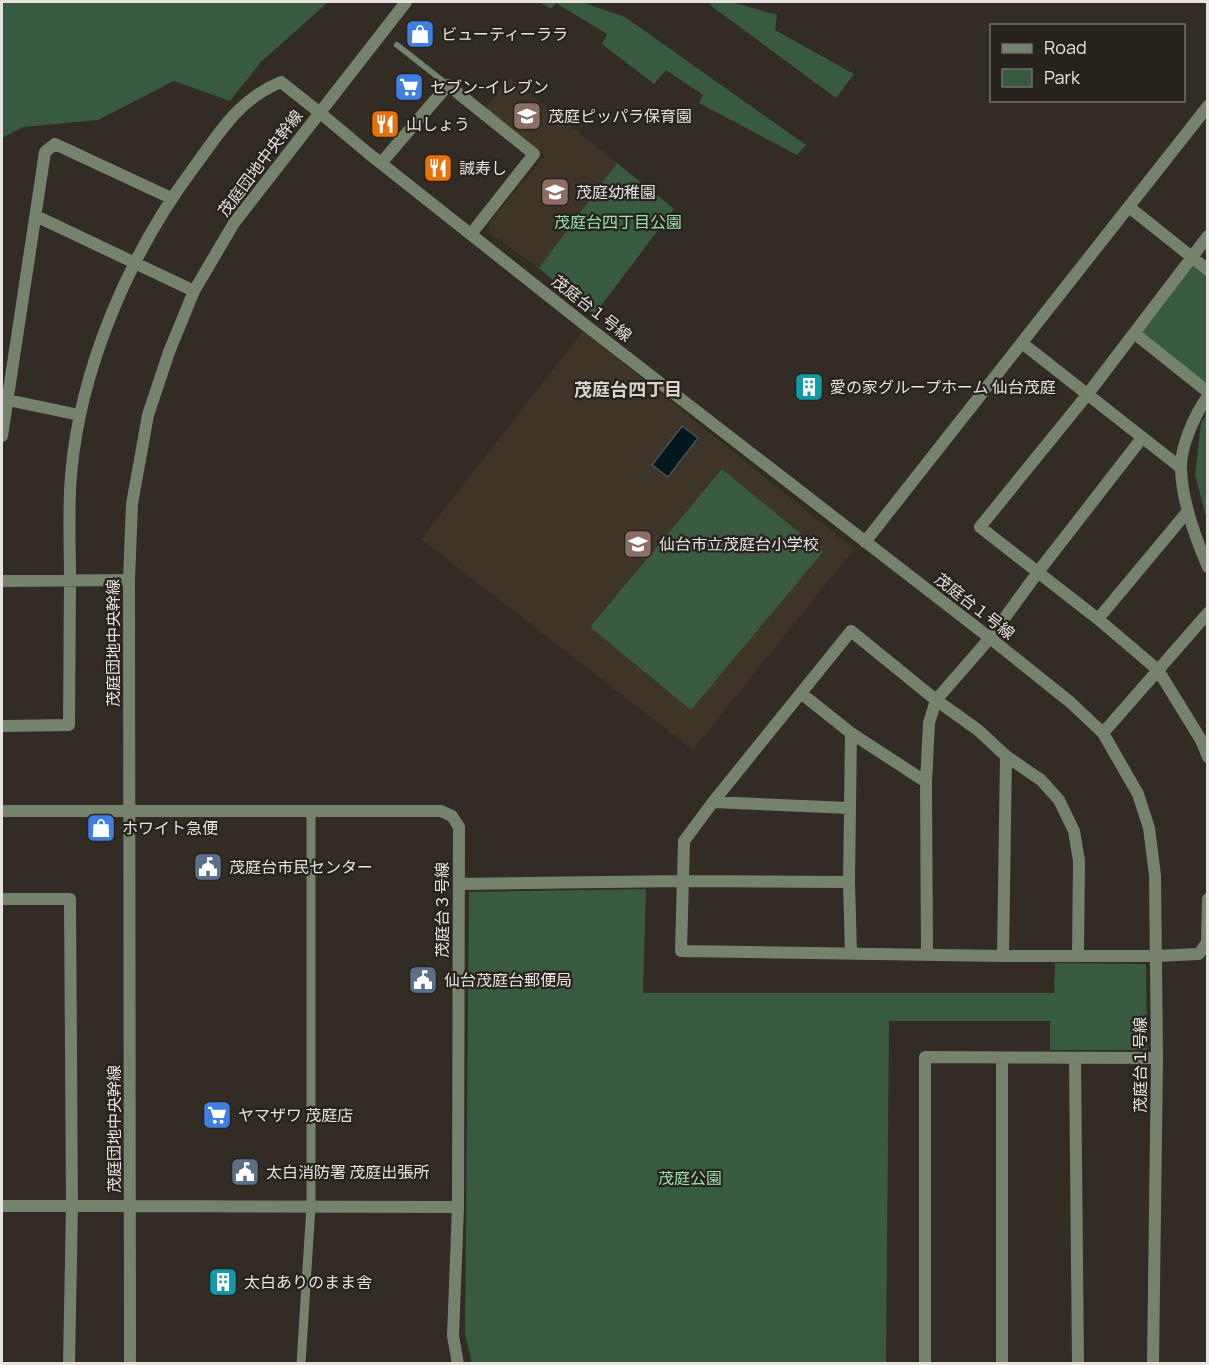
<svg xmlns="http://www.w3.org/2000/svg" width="1209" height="1365" font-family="Manrope,'Noto Sans JP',sans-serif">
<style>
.built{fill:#3e3428}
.green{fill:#375a41}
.water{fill:#02171e;stroke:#475458;stroke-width:1.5}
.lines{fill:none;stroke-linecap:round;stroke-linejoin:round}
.service{stroke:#75826c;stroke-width:6}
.pedestrian{stroke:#75826c;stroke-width:9}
.minor{stroke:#75826c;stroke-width:12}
.tertiary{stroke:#75826c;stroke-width:12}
.labels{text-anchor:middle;stroke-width:4.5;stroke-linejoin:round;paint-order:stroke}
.poi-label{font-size:16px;fill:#e7e3de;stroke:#28221c;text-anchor:start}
.street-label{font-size:16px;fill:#e7e3de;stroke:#28221c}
.park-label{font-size:16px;fill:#96e4ab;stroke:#28221c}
.neighbourhood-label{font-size:18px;font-weight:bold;fill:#dad3ca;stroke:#28221c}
</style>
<rect width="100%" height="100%" fill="#322c25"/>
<path class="built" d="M 509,77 L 617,163 L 539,268 L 489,233 L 490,222 L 545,155 L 485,108 Z
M 583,331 L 854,549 L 693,750 L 421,539 Z"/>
<path class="green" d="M 2,2 L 328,2 L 261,62 L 230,101 L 174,81 L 98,120 L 23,127 L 2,138 Z
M 539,2 L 582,2 L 625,17 L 806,145 L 797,155 L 699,103 L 703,95 L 666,70 L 654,84 L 602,44 L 607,34 L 556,3 L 551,9 Z
M 710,2 L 732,2 L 777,15 L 775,30 L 854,74 L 836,98 L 710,5 Z
M 617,163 L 674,209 L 594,315 L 539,268 Z
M 1190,257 L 1207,269 L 1207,392 L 1134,333 Z
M 1207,413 L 1207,520 L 1195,475 L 1201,423 Z
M 722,469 L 823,552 L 691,710 L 590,627 Z
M 646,889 L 643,993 L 1054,993 L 1055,963 L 1146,964 L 1147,1050 L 1050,1050 L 1050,1021 L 889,1021 L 886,1363 L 472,1363 L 465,1334 L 469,892 Z"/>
<path class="water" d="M 682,426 L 698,438 L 668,477 L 652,465 Z"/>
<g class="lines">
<path class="service" d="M 397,45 L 448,85"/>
<path class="pedestrian" d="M 301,1364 L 311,1206 L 311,811"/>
<path class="minor" d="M 381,163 L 448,85 L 534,154 L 471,234
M 1129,207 L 1208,270
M 36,216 L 194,291
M 1208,236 L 1087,395 L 980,527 L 1098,619 L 1158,670 L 1201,740 L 1208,757
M 1134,333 L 1208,392
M 1022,343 L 1180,467
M 1208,396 C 1195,414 1180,447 1181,469 C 1182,502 1195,537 1208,567
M 8,400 L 79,415
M 2,436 L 45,152 L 55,144 L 171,198
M 2,581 L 129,580
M 1098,619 L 1188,511
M 802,694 L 851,733 L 926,782
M 2,726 L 69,725 C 69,677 70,628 70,580 C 70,545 68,510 71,475 C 80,369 129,255 192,170 C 219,134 237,100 281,82 L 319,112
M 851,733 L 849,882 L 851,954
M 1103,733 L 1208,613
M 713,802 L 849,808
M 459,884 L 682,881 L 849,882
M 2,899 L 70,899 L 72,1206 L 69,1364
M 927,955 L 926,782 L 929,723 L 936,700 L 990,638 L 1038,572 L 1142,438
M 1078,955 L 1079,861 L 1074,831 L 1059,800 L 1041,780 L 1006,756 L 978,730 L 936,700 L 851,631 L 713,802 L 684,841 L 681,951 L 1003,956 L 1156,956 L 1199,954 L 1207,942 L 1208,899
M 1003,956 L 1006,756
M 1002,1058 L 1002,1364
M 1075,1058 L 1078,1364
M 2,1206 L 130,1206
M 925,1364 L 925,1057 L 1157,1058"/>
<path class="tertiary" d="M 319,112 L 368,153 L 584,324 L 990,638 L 1070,702 L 1103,733 L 1138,794 L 1149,828 L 1155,875 L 1157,1058 L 1153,1364
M 865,542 L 1208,106
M 2,811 L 441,811 L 452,816 L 459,827 L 458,1207 L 453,1336 L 458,1364
M 130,1206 L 458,1207
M 130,1364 L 129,580 L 132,504 L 148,415 L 169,352 L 194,291 L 234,223 L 406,2"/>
</g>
<defs>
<g id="shop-square" transform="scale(1.5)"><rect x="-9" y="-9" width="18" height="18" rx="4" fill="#3f7fe0" stroke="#28221c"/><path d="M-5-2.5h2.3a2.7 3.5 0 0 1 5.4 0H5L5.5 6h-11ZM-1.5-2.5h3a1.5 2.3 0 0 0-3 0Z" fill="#fff"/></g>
<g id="supermarket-square" transform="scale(1.5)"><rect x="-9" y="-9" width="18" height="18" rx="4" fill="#3f7fe0" stroke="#28221c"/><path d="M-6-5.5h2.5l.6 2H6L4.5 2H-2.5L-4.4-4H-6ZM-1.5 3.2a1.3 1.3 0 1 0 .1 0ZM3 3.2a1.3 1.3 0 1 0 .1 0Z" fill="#fff"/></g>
<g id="school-square" transform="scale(1.5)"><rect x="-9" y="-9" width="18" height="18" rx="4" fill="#8d6e63" stroke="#28221c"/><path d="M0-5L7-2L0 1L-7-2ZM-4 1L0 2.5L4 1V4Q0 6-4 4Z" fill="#fff"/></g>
<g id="restaurant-square" transform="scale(1.5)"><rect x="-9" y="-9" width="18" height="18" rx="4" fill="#e8710a" stroke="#28221c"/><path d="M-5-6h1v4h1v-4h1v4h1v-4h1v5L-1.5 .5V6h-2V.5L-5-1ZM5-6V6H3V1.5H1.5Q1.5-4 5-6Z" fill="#fff"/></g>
<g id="building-square" transform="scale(1.5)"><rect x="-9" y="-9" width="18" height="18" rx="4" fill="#0f9aa8" stroke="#28221c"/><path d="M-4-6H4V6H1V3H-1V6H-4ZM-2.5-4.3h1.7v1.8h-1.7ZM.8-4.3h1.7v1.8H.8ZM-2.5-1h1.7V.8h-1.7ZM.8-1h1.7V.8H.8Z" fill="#fff"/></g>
<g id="civic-square" transform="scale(1.5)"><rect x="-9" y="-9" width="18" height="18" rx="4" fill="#5c6f8a" stroke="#28221c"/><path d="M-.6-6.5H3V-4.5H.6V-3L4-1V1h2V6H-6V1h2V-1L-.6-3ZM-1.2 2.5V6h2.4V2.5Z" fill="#fff"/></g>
</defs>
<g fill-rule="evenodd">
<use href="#shop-square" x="420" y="34"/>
<use href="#supermarket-square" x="409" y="87"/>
<use href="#school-square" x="527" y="116"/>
<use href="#restaurant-square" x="385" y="124"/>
<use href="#restaurant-square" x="438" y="168"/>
<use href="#school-square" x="555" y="192"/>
<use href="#building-square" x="809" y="387"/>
<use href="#school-square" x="638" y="544"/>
<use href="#shop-square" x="101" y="828"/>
<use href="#civic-square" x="208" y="867"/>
<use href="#civic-square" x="423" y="980"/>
<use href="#supermarket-square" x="217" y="1115"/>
<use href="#civic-square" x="245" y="1172"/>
<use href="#building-square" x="223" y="1282"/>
</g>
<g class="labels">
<g class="poi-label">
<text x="441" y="40">ビューティーララ</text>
<text x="430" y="93">セブン-イレブン</text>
<text x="548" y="122">茂庭ピッパラ保育園</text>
<text x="406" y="130">山しょう</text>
<text x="459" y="174">誠寿し</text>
<text x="576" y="198">茂庭幼稚園</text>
<text x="830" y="393">愛の家グループホーム 仙台茂庭</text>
<text x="659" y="550">仙台市立茂庭台小学校</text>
<text x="122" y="834">ホワイト急便</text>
<text x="229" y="873">茂庭台市民センター</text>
<text x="444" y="986">仙台茂庭台郵便局</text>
<text x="238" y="1121">ヤマザワ 茂庭店</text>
<text x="266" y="1178">太白消防署 茂庭出張所</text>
<text x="244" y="1288">太白ありのまま舎</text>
</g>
<g class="street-label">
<text transform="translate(260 163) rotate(-53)" y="6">茂庭団地中央幹線</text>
<text transform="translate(592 308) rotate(38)" y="6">茂庭台１号線</text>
<text transform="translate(975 606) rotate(38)" y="6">茂庭台１号線</text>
<text transform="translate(113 643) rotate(-90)" y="6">茂庭団地中央幹線</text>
<text transform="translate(442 910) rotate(-90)" y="6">茂庭台３号線</text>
<text transform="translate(1140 1065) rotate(-90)" y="6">茂庭台１号線</text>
<text transform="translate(114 1129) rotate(-90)" y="6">茂庭団地中央幹線</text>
</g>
<g class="park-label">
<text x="618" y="228">茂庭台四丁目公園</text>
<text x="690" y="1184">茂庭公園</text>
</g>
<g class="neighbourhood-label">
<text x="628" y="396">茂庭台四丁目</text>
</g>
</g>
<rect width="1209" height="1365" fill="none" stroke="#e7e3de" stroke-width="6"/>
<rect x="990" y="24" width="195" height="78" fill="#28221c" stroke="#746f6a" stroke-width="1.5"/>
<rect x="1002" y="44" width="30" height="9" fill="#75826c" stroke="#746f6a" stroke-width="1.5"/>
<text x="1044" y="54" font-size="18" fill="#e7e3de">Road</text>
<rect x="1002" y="69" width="30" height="18" fill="#375a41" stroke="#746f6a" stroke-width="1.5"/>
<text x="1044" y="84" font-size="18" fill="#e7e3de">Park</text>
</svg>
